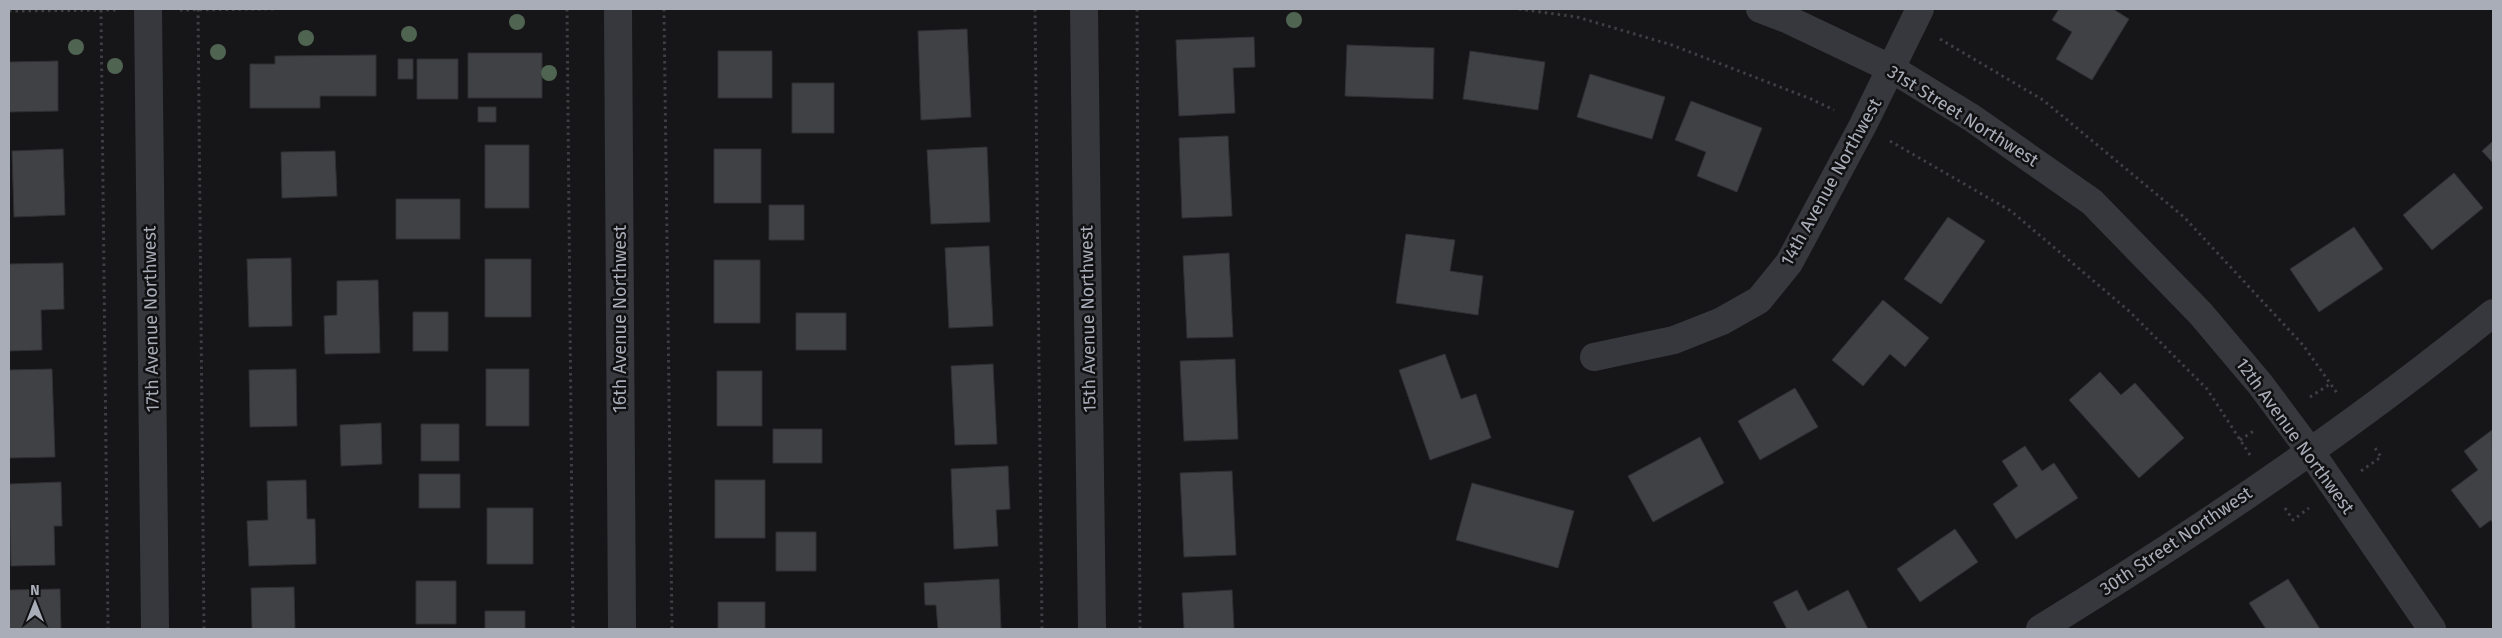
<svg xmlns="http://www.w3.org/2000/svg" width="2502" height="638" font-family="'Fira Sans',sans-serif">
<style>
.building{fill:#404145;stroke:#303034}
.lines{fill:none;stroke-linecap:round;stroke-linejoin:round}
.path{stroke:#3d3f44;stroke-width:3;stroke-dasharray:2.5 4;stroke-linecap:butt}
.minor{stroke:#37383d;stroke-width:28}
.tree{fill:#506452}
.labels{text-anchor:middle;stroke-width:5;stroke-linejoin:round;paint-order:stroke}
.street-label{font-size:18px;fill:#a8adb8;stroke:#111113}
</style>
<rect width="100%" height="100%" fill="#161618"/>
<path class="building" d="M 2059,9 L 2113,9 L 2129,19 L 2092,80 L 2056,59 L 2072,32 L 2052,20 Z
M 967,29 L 971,117 L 921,120 L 918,31 Z
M 1254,37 L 1255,67 L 1233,68 L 1235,113 L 1179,116 L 1176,40 Z
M 1347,45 L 1434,48 L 1433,99 L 1345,96 Z
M 718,51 L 772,51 L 772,98 L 718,98 Z
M 1470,51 L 1545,62 L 1538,110 L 1463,99 Z
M 468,53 L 542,53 L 542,98 L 468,98 Z
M 376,55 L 376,96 L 320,96 L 320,108 L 250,108 L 250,64 L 275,64 L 275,56 Z
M 398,59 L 413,59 L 413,79 L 398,79 Z
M 417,59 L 458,59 L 458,99 L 417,99 Z
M 58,61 L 58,111 L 9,112 L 9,62 Z
M 1590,74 L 1665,97 L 1652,139 L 1577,117 Z
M 792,83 L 834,83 L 834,133 L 792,133 Z
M 1691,101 L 1762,128 L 1737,192 L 1697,176 L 1706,152 L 1675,140 Z
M 478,107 L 496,107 L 496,122 L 478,122 Z
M 1228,136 L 1232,216 L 1182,218 L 1179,138 Z
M 2493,141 L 2493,163 L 2482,151 Z
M 485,145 L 529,145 L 529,208 L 485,208 Z
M 987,147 L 990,222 L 931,224 L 927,150 Z
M 63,149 L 65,215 L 14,217 L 12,151 Z
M 714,149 L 761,149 L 761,203 L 714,203 Z
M 335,151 L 337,196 L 282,198 L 281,152 Z
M 2454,173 L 2483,208 L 2432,250 L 2403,215 Z
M 396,199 L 460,199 L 460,239 L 396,239 Z
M 769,205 L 804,205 L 804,240 L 769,240 Z
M 1948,217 L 1985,241 L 1941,304 L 1904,279 Z
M 2354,227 L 2383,269 L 2319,312 L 2290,269 Z
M 1406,234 L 1455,240 L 1450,271 L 1483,276 L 1478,315 L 1396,303 Z
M 989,246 L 993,326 L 949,328 L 945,248 Z
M 1229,253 L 1233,337 L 1187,338 L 1183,256 Z
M 291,258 L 292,326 L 249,327 L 247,259 Z
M 485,259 L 531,259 L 531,317 L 485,317 Z
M 714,260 L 760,260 L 760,323 L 714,323 Z
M 63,263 L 64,309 L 41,310 L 42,350 L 9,351 L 9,264 Z
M 378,280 L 380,353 L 325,354 L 324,316 L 337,315 L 337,281 Z
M 1883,300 L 1929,338 L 1905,367 L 1890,354 L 1863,386 L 1832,360 Z
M 413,312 L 448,312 L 448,351 L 413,351 Z
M 796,313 L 846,313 L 846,350 L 796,350 Z
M 1445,354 L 1461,399 L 1476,394 L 1491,438 L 1430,460 L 1399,370 Z
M 1235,359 L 1238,439 L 1184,441 L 1180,361 Z
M 993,364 L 997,444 L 955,445 L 951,366 Z
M 52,369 L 55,457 L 9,458 L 9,370 Z
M 296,369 L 297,426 L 250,427 L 249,370 Z
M 486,369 L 529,369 L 529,426 L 486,426 Z
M 717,371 L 762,371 L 762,426 L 717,426 Z
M 2100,372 L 2121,395 L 2135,383 L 2184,438 L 2139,478 L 2069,400 Z
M 1795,388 L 1818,427 L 1760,460 L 1738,421 Z
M 381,423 L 382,464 L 341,466 L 340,425 Z
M 421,424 L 459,424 L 459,461 L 421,461 Z
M 773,429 L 822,429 L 822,463 L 773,463 Z
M 2492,430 L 2493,524 L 2491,520 L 2480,528 L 2451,490 L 2478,470 L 2464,451 Z
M 1700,437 L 1724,483 L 1653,522 L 1628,476 Z
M 2025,446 L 2042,471 L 2054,463 L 2078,498 L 2016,539 L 1993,504 L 2018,486 L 2002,461 Z
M 1008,466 L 1010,509 L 996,510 L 998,546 L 954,549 L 951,469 Z
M 1232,471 L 1236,555 L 1184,557 L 1180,473 Z
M 419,474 L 460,474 L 460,508 L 419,508 Z
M 306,480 L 307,519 L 315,519 L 316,564 L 249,566 L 247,521 L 268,520 L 267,481 Z
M 715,480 L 765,480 L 765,538 L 715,538 Z
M 61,482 L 62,526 L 54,526 L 55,565 L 11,566 L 9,484 Z
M 1472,483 L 1574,511 L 1558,568 L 1456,540 Z
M 487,508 L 533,508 L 533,564 L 487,564 Z
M 1955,529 L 1978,562 L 1920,602 L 1897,569 Z
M 776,532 L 816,532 L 816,571 L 776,571 Z
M 999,579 L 1001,629 L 938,629 L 936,605 L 925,605 L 924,583 Z
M 2288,579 L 2320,629 L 2266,629 L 2249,603 Z
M 416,581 L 456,581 L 456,624 L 416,624 Z
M 294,587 L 295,629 L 252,629 L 251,588 Z
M 60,589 L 61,629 L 9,629 L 9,590 Z
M 1232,590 L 1234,629 L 1184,629 L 1182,593 Z
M 1797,590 L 1808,611 L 1848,590 L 1868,629 L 1787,629 L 1773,602 Z
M 718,602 L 765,602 L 765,629 L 718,629 Z
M 485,611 L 525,611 L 525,629 L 485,629 Z"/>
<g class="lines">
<path class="path" d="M 198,9 L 204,629
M 567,9 L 573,629
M 664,9 L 672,629
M 1035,9 L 1042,629
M 1137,9 L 1140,629
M 1519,9 L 1577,17 L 1672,45 L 1811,99 L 1834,110
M 101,10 L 108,629
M 180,10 L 276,9
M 9,11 L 116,10
M 1940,39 L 2043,100 L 2184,217 L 2303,345 L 2337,393
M 1890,141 L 2011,211 L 2129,311 L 2207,389 L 2250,455
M 2310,397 L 2330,384
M 2240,440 L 2255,430
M 2361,471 L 2381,457 L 2373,445
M 2285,508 L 2293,520 L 2309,508"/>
<path class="minor" d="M 148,9 L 155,629
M 618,9 L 622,629
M 1084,9 L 1092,629
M 1760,9 L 1789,20 L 1892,69 L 1972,118 L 2092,202 L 2201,314 L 2260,384 L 2310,451 L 2432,629
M 1594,357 L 1674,340 L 1722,321 L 1759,300 L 1789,263 L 1863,125 L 1920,9
M 2040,629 C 2196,533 2351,429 2493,313"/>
</g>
<g class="tree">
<circle cx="1294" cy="20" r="8"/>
<circle cx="517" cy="22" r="8"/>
<circle cx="409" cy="34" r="8"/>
<circle cx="306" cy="38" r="8"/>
<circle cx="76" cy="47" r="8"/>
<circle cx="218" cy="52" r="8"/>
<circle cx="115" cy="66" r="8"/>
<circle cx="549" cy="73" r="8"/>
</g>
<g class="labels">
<g class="street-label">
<text transform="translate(1963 116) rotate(32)" y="6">31st Street Northwest</text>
<text transform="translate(1831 182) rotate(-61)" y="6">14th Avenue Northwest</text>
<text transform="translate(151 319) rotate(-91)" y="6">17th Avenue Northwest</text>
<text transform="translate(620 319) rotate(-90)" y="6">16th Avenue Northwest</text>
<text transform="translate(1088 319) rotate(-91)" y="6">15th Avenue Northwest</text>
<text transform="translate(2295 436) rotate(54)" y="6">12th Avenue Northwest</text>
<text transform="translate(2176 541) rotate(-34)" y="6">30th Street Northwest</text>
</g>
</g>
<rect width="2502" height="638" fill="none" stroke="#a8adb8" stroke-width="20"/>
<g transform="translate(35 603)" stroke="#111113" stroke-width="4" paint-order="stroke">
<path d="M0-4L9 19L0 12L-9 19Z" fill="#a8adb8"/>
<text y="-8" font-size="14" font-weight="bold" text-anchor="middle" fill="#a8adb8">N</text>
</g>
</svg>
